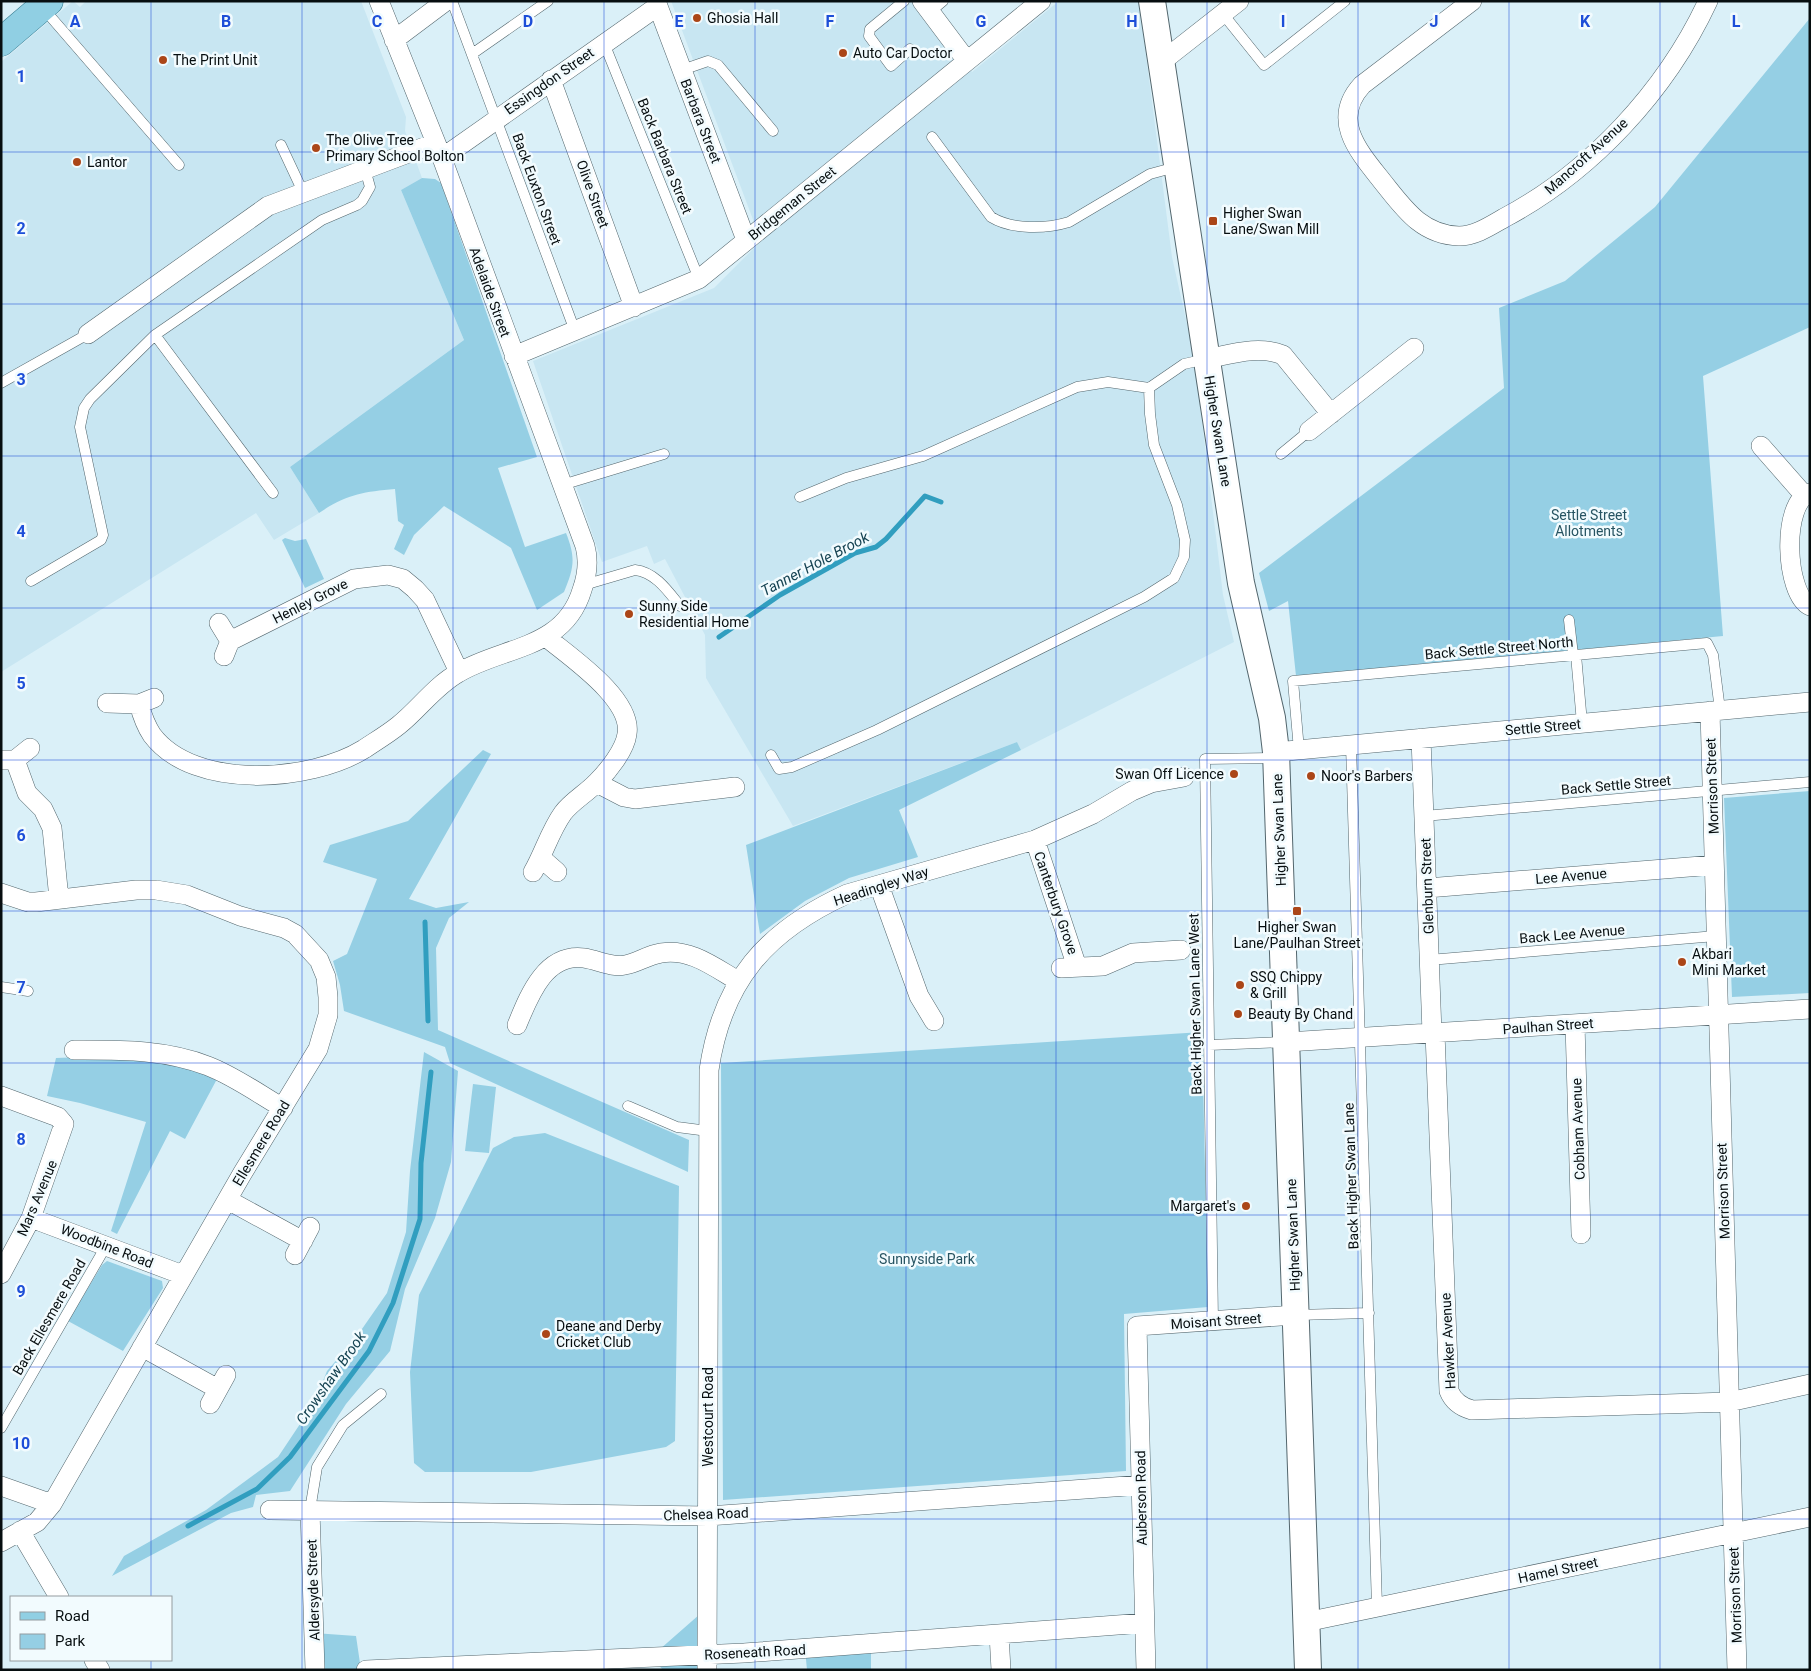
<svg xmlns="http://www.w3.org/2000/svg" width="1811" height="1671" font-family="Roboto,sans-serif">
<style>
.built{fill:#c8e6f2}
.green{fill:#95cfe4}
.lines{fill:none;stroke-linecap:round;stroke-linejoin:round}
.stream{stroke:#319ebf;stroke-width:5}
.lane-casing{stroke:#53666d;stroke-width:11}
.street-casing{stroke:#53666d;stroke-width:20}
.secondary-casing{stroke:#53666d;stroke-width:28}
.primary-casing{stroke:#30778d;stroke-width:29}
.lane{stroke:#fff;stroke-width:10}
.street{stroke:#fff;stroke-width:19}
.secondary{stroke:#fff;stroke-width:26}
.primary{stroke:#90cfe3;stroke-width:28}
.grid{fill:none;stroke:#1d4ed8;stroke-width:1;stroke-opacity:0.55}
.poi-dot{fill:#ab4618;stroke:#f2fbfe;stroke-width:2}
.labels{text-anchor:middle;stroke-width:5;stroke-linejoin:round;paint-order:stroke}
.poi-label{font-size:14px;fill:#070e10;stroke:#f2fbfe;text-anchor:start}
.street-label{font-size:14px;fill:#070e10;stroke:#f2fbfe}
.park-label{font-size:14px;fill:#275462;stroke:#f2fbfe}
.water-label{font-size:15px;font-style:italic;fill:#174453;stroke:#f2fbfe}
.grid-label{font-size:16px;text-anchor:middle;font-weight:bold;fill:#1d4ed8;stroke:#f2fbfe;stroke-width:5;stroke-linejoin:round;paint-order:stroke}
</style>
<rect width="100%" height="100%" fill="#daf0f8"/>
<path class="built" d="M 73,1 L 80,7 L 86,1 L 361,1 L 406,117 L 405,131 L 422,178 L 401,190 L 464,340 L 290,467 L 319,513 L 274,540 L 256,513 L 1,672 L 1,62 Z
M 671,1 L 918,1 L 972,72 L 1059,1 L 1139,1 L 1172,257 L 1194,355 L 1223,595 L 1234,642 L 1021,750 L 1017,742 L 793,826 L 706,678 L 705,635 L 665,559 L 654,564 L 647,546 L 602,562 L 533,361 L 714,288 L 761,241 Z"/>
<path class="green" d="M 1810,18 L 1810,327 L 1703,376 L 1723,636 L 1296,676 L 1288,601 L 1269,611 L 1259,573 L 1504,388 L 1499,308 L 1565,281 L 1655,207 Z
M 422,178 L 435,179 L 441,183 L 537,457 L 498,468 L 525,547 L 566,533 C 576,558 574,568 564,592 L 537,610 L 511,548 L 444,506 L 414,535 L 404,555 L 394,549 L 404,525 L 398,521 L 395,489 C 363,492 347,494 319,513 L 290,467 L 464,340 L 401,190 Z
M 285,538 L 295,541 L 306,539 L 324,579 L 305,588 L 282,540 Z
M 1017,742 L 1021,750 L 899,810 L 918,857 L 849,878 L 805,901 L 760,934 L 746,845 Z
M 483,750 L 491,754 L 409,899 L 436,908 L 469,902 L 449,918 L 436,948 L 438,1030 L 689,1140 L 688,1172 L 450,1063 L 445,1047 L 344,1011 L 340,985 L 333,961 L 347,954 L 377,879 L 323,862 L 330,845 L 408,821 Z
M 1810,791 L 1810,993 L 1732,997 L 1724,798 Z
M 1202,1032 L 1208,1307 L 1124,1314 L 1126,1471 L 723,1500 L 721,1063 Z
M 424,1052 L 458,1071 L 451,1162 L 435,1218 L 405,1289 L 390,1351 L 346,1404 L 290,1491 L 256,1495 L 253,1507 L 231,1513 L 112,1576 L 124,1556 L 206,1510 L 278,1457 L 314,1403 L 327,1371 L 355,1339 L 387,1293 L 406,1232 L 410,1171 Z
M 135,1055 L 155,1057 L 217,1079 L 185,1139 L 170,1131 L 117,1234 L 111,1231 L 146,1122 L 80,1103 L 47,1096 L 56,1058 Z
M 473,1084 L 496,1087 L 489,1153 L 465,1151 Z
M 545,1133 L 679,1186 L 675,1441 L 666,1447 L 531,1472 L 425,1472 L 414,1463 L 410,1372 L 419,1295 L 493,1148 L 514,1137 Z
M 107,1261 L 162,1281 L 163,1288 L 123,1351 L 68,1321 L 102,1265 Z
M 708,1607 L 705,1670 L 663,1670 L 651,1657 Z
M 314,1633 L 356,1636 L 361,1670 L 315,1670 Z
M 871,1643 L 871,1670 L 807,1670 L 805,1649 Z"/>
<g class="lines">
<path class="stream" d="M 719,637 L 780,595 L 855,553 L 876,547 L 886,539 L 925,496 L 941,502
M 425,922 L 428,1021
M 188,1526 L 257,1489 L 290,1457 L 369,1351 L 393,1303 L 420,1219 L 421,1163 L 431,1072"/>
<g class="lane-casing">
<path id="lane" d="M 452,1 L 575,331
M 904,1 L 870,29 L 869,36 L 891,66 L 910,49
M 43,8 L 179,165
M 930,12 L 943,1
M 1223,14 L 1264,65 L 1345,1
M 604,43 L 699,279
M 472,54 L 548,1
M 682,70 L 708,61 L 718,65 L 773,131
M 932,137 L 991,217 C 1012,230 1046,229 1069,222 L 1150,174 L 1176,167
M 281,145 L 303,192
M 1,383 L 88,334
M 1281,454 L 1309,431
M 562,485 L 664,454
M 273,493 L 155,335 L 322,220 L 357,205 L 362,201 L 370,187 L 365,169
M 800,497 L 846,478 L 923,456 L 1077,387 L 1108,382 L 1149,388
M 31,581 L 101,540 L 103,535 L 80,427 L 84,408 L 90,399 L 155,335
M 584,585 L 635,570 C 655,572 668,591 680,606
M 1569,620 L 1573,655
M 1576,655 L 1582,723
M 1351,745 L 1377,1607
M 1299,750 L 1293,681 L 1707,643 L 1713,655 L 1720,710
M 771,755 L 779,769 L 792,767 L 877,730 L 1144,597 L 1174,578 L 1184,557 L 1185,540 L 1177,505 L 1154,445 L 1150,414 L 1149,388 L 1184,364 L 1206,359
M 1424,816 L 1810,782
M 1429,960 L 1716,936
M 1,987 L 28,991
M 1209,1045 L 1286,1042
M 628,1106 L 677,1127 L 708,1131
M 1296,1315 L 1369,1313
M 1213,1321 L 1205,759 L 1275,758
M 1,1428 L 106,1246
M 310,1510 L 317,1467 L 343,1425 L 381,1394"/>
</g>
<g class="street-casing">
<path id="street" d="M 656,1 L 746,240
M 922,1 L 967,61
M 1472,1 L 1362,85 C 1330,120 1359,152 1382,181 C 1403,207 1421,235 1459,236 C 1475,236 1490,226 1504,218 C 1591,172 1666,91 1708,1
M 394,40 L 446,1
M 1160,63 L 1239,1
M 551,80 L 634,307
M 442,158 L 658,6
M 88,334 L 268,206 L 435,143
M 514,356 L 699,279 L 1041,1
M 1207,359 C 1232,354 1259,345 1283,355 L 1331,414
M 1309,431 L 1414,348
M 1761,446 L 1804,495
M 1810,493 C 1781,502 1785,594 1810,606
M 219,623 L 230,641 L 224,656
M 230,641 L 354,579 L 388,575 L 403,579 L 415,589 L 425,600 L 459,672
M 107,703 L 139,704 L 154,698
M 139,704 C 142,715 146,726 152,735 C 194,791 311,782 364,749 C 376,741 388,734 399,725 C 419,709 435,686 458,673 C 503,646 564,650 582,590 C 587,576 589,561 585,546 L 442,158 L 379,1
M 1710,711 L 1737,1670
M 1421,738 L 1432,1033
M 1276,752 L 1810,702
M 1,760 L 15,760 L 30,748
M 15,760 L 27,793 L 43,809 L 52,828 L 59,899
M 597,783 L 624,797 L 635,799 L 735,787
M 1035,840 L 1077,967
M 541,858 L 557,872
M 533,872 C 544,853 550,831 563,813 C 572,801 587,793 597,782 C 608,771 625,750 627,734 C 633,699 570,657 546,637
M 879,885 L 919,996 L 934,1021
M 1427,888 L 1714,865
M 1,893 L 28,902 L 36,902 L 136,890 L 156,890 L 187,895 L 240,916 L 284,928 L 295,934 L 319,960 L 326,977 L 328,997 L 328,1015 L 318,1049 L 242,1174 L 52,1504 L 37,1522 L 1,1542
M 1061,968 L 1103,966 L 1133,953 L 1181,950
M 1575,1024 L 1581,1234
M 517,1025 C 529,996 545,953 584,958 C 598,960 611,968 625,965 C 637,963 648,955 661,953 C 690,948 714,967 738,981
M 1435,1033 L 1449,1391 C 1453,1401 1461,1407 1472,1410 L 1729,1402 L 1810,1384
M 1287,1042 L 1810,1009
M 74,1050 C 120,1050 165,1049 208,1066 C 234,1076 259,1094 283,1108
M 1,1096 L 58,1117 L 64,1124 L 31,1218 L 1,1274
M 228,1200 L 303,1241
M 31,1218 L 183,1275
M 295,1255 L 310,1227
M 142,1347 L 218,1389
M 210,1404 L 226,1375
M 1,1486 L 52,1504
M 270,1510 L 708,1516 L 1141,1485
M 310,1510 L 315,1670
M 20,1531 L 59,1597
M 1306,1622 L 1810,1517
M 999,1634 L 1001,1670
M 94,1660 L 100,1670
M 366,1670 L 744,1653 L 1144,1623
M 707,1670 L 709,1070 C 722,981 766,931 847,894 L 1035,840 L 1093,814 L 1132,791 L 1151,783 L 1184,777
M 1146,1670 L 1137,1326 L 1295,1315"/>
</g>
<g class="secondary-casing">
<path id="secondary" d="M 1152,1 L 1241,583 L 1272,718 L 1276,752 L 1308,1670"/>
</g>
<g class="primary-casing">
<path id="primary" d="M 1,42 L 49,1"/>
</g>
<use href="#lane" class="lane"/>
<use href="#street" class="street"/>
<use href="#secondary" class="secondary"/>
<use href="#primary" class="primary"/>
</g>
<path class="grid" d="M 151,1 L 151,1597M 302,1 L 302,1670M 453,1 L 453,1670M 604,1 L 604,1670M 755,1 L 755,1670M 906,1 L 906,1670M 1056,1 L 1056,1670M 1207,1 L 1207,1670M 1358,1 L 1358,1670M 1509,1 L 1509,1670M 1660,1 L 1660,1670M 1,152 L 1810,152M 1,304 L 1810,304M 1,456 L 1810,456M 1,608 L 1810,608M 1,760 L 1810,760M 1,911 L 1810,911M 1,1063 L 1810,1063M 1,1215 L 1810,1215M 1,1367 L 1810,1367M 1,1519 L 1810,1519M 151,1660 L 151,1670"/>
<g class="poi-dot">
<circle cx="697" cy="18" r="5"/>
<circle cx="843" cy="53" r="5"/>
<circle cx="163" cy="60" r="5"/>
<circle cx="316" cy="148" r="5"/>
<circle cx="77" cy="162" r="5"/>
<rect x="1208" y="216" width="10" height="10" rx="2.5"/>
<circle cx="629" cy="614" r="5"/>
<circle cx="1234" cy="774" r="5"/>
<circle cx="1311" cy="776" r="5"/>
<rect x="1292" y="906" width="10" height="10" rx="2.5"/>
<circle cx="1682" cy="962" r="5"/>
<circle cx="1240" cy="985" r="5"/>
<circle cx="1238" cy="1014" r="5"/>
<circle cx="1246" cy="1206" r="5"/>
<circle cx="546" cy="1334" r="5"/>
</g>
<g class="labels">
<g class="poi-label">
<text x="707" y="23">Ghosia Hall</text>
<text x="853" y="58">Auto Car Doctor</text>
<text x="173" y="65">The Print Unit</text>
<text x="326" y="145">The Olive Tree<tspan x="326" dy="16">Primary School Bolton</tspan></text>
<text x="87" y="167">Lantor</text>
<text x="1223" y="218">Higher Swan<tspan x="1223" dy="16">Lane/Swan Mill</tspan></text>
<text x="639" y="611">Sunny Side<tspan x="639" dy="16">Residential Home</tspan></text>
<text x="1224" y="779" text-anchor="end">Swan Off Licence</text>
<text x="1321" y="781">Noor's Barbers</text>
<text x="1297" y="932" text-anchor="middle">Higher Swan<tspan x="1297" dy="16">Lane/Paulhan Street</tspan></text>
<text x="1692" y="959">Akbari<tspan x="1692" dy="16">Mini Market</tspan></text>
<text x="1250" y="982">SSQ Chippy<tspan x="1250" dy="16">&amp; Grill</tspan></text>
<text x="1248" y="1019">Beauty By Chand</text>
<text x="1236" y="1211" text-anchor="end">Margaret's</text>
<text x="556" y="1331">Deane and Derby<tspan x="556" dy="16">Cricket Club</tspan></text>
</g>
<g class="street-label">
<text transform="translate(549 81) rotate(-35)" y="5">Essingdon Street</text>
<text transform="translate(701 121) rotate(69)" y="5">Barbara Street</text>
<text transform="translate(665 156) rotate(68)" y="5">Back Barbara Street</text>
<text transform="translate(1586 156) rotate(-42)" y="5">Mancroft Avenue</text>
<text transform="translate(537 189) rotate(70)" y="5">Back Euxton Street</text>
<text transform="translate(593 194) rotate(70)" y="5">Olive Street</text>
<text transform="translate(792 203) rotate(-39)" y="5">Bridgeman Street</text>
<text transform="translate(490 292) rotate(70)" y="5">Adelaide Street</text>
<text transform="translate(1218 431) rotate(81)" y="5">Higher Swan Lane</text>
<text transform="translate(310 601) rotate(-27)" y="5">Henley Grove</text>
<text transform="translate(1499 648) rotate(-5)" y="5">Back Settle Street North</text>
<text transform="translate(1543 727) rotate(-5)" y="5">Settle Street</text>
<text transform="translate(1616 785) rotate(-5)" y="5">Back Settle Street</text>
<text transform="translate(1712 786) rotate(-92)" y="5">Morrison Street</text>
<text transform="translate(1279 830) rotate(-92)" y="5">Higher Swan Lane</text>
<text transform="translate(1571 876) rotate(-5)" y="5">Lee Avenue</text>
<text transform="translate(881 886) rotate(-18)" y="5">Headingley Way</text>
<text transform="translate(1427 886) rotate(-92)" y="5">Glenburn Street</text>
<text transform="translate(1056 903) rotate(71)" y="5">Canterbury Grove</text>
<text transform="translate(1572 934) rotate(-5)" y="5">Back Lee Avenue</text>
<text transform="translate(1195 1004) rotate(-91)" y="5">Back Higher Swan Lane West</text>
<text transform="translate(1548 1026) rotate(-4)" y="5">Paulhan Street</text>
<text transform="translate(1578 1129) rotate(-92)" y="5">Cobham Avenue</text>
<text transform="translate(261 1143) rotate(-59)" y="5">Ellesmere Road</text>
<text transform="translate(1351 1176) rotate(-92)" y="5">Back Higher Swan Lane</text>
<text transform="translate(1723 1191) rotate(-92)" y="5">Morrison Street</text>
<text transform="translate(37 1198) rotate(-67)" y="5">Mars Avenue</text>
<text transform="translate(1293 1235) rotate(-92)" y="5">Higher Swan Lane</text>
<text transform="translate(107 1246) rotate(21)" y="5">Woodbine Road</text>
<text transform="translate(49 1317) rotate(-60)" y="5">Back Ellesmere Road</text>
<text transform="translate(1216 1321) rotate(-4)" y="5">Moisant Street</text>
<text transform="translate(1448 1341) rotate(-93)" y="5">Hawker Avenue</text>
<text transform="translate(708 1417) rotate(-90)" y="5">Westcourt Road</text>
<text transform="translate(1141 1498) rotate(-91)" y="5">Auberson Road</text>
<text transform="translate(706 1514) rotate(-2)" y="5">Chelsea Road</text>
<text transform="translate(1558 1570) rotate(-12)" y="5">Hamel Street</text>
<text transform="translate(313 1590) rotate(-92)" y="5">Aldersyde Street</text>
<text transform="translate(1735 1595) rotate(-92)" y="5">Morrison Street</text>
<text transform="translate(755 1652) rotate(-3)" y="5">Roseneath Road</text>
</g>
<g class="park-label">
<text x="1589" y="520">Settle Street<tspan x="1589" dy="16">Allotments</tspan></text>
<text x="927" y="1264">Sunnyside Park</text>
</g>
<g class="water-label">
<text transform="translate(815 564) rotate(-28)" y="5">Tanner Hole Brook</text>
<text transform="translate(331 1378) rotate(-55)" y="5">Crowshaw Brook</text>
</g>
</g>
<g class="grid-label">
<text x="75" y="27">A</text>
<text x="226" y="27">B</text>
<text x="377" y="27">C</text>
<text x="528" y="27">D</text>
<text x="679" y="27">E</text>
<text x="830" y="27">F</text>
<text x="981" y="27">G</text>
<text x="1132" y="27">H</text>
<text x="1283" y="27">I</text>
<text x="1434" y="27">J</text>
<text x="1585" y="27">K</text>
<text x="1736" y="27">L</text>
<text x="21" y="82">1</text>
<text x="21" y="234">2</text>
<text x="21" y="385">3</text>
<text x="21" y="537">4</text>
<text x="21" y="689">5</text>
<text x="21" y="841">6</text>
<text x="21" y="993">7</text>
<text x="21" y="1145">8</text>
<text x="21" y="1297">9</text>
<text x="21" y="1449">10</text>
</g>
<rect width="1811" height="1671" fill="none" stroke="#070e10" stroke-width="5"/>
<rect x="10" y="1596" width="162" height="65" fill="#f2fbfe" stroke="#949c9f"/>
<rect x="20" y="1612" width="25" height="8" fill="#90cfe3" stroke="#949c9f"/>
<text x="55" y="1621" font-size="15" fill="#070e10">Road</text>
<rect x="20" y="1634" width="25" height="15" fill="#95cfe4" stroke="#949c9f"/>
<text x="55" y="1646" font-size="15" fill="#070e10">Park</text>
</svg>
